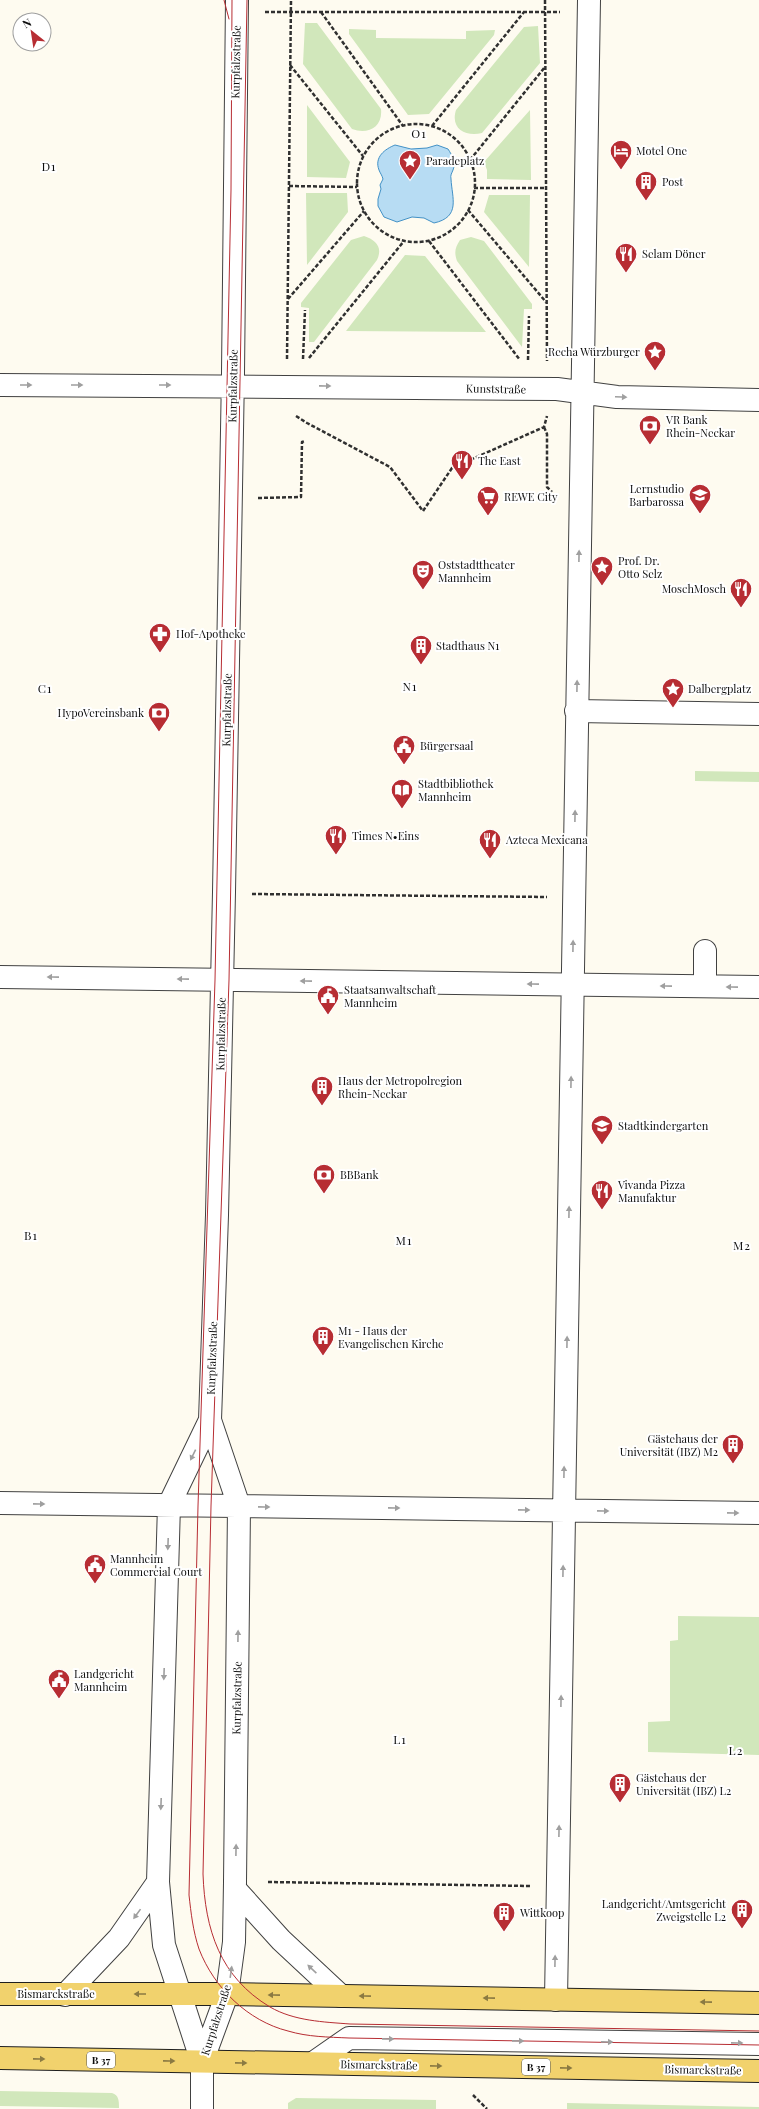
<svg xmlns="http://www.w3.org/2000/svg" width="759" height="2109" font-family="'Playfair Display',serif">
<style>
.green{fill:#d1e7bb}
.water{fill:#b7dcf3;stroke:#4291c6}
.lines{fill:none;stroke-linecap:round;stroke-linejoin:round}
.minor-casing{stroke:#414141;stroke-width:24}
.major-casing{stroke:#1f1f1f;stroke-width:24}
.path{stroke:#303030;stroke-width:2.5;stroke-dasharray:4 2;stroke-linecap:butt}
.minor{stroke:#fff;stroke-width:22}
.major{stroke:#f1d26d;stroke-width:22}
.tram{stroke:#b72d33;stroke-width:1}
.oneway{fill:#9f9f9f}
.oneway2{fill:#8b7a42}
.labels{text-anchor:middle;stroke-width:4;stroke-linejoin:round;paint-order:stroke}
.shield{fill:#fff;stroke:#565656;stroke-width:1}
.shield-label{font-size:10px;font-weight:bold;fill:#0e0e0e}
.street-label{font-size:11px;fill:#0e0e0e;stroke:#fff}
.poi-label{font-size:11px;fill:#0e0e0e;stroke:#fff;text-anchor:start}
.neighbourhood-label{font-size:12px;letter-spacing:1px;fill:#0e0e0e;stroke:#fff}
</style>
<rect width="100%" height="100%" fill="#fefbf0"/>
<path class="green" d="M 305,23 L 317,23 L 381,109 C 383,127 368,135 352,129 L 303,64 Z
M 538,26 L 540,63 L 482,133 C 466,137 450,129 456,110 L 524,27 Z
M 349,29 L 376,30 L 376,38 L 466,39 L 466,31 L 495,30 L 494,35 L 429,114 L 408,115 L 349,34 Z
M 307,105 L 350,162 L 346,178 L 307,177 Z
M 530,110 L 531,180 L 487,179 L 487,170 L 484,162 Z
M 306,193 L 347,193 L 348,212 L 307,265 Z
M 489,195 L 530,195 L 529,267 L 484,212 Z
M 364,236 C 376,240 383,247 377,260 L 314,342 L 309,342 L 309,308 L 301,307 L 301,303 L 351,240 Z
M 471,237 L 484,241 L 532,304 L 532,309 L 524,309 L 522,347 L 457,261 C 454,252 455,248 460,240 Z
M 405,255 L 425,256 L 486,332 L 346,331 Z
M 695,771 L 759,772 L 759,782 L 695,781 Z
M 678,1616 L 759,1617 L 759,1755 L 648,1752 L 648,1722 L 670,1721 L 670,1641 L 678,1640 Z
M 0,2091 L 112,2093 C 119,2095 119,2101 119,2108 L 0,2106 Z
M 296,2098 L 436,2100 L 436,2109 L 288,2109 L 288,2103 Z
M 567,2103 L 759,2107 L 759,2109 L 567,2109 Z"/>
<path class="water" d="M 395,145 L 411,149 L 427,148 L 437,145 L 448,149 C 452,155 456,163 453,170 C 452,173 450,175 451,179 C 452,198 461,217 434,223 L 424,218 L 412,217 L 397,222 L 384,217 L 378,206 L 378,199 L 381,189 L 380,185 L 383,179 C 382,175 380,173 379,170 C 374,157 385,149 395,145 Z"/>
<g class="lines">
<g class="minor-casing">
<path id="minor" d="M 0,385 L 557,389 L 617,397 L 759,400
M 576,711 L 759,714
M 0,977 L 759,987
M 705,986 L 705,951
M 0,1503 L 759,1513
M 235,1889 L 281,1940 L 341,1996
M 65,1995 L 119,1938 L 158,1882
M 556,2000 L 589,0
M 202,2062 L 227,1994 L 234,1942 L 235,1882 L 239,1506 L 210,1420 L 217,1215 L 224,892 L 233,373 L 237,0
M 313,2063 L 349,2038 L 759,2044
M 202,2109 L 202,2062 L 164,1945 L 158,1882 L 169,1505 L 210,1420"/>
</g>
<g class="major-casing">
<path id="major" d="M 0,1994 L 227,1994 L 759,2003
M 0,2058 L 759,2071"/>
</g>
<path class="path" d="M 545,0 L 547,361
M 265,12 L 560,12
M 321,12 L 403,126
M 290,65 L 363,156
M357 183a59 59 0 1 1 118 0a59 59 0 1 1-118 0Z
M 432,126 L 524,12
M 470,160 L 545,67
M 289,186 L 357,187
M 474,188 L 546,188
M 468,210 L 546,302
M 429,241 L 520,360
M 288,299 L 364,211
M 309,358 L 404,241
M 287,359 L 291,0
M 303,359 L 305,310
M 528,360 L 529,316
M 296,416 L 307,423 L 390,467 L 423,511 L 452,468 L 544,427 L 547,416
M 544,427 L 547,434 L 547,487 L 552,492
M 258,498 L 301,497 L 302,442 L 305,441
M 252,894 L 547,897
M 268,1882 L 531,1886
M 473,2095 L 487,2109"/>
<use href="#minor" class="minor"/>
<use href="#major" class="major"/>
<path class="tram" d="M 224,0 L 229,19
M 232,0 L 231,190 L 215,980 L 198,1506 L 189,1895 C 191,1913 193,1931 199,1949 C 214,1988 248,2021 288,2031 C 308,2037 328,2037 349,2038 L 759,2045
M 247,0 L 229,980 L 211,1506 L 203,1874 C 205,1930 220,1977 270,2007 C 294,2021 324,2022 350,2024 L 759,2031"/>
</g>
<defs><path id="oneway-solid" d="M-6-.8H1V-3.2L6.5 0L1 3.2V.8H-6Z"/></defs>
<g class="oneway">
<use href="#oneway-solid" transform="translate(26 385)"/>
<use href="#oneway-solid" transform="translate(77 385)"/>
<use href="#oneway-solid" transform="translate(165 385)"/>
<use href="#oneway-solid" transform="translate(325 386) rotate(1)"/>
<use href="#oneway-solid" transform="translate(621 397) rotate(3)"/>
<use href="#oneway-solid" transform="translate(579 556) rotate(-89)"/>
<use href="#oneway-solid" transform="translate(577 686) rotate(-89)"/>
<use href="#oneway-solid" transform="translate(575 816) rotate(-89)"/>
<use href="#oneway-solid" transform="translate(573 946) rotate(-89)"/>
<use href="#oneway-solid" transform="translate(53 977) rotate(-179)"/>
<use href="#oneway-solid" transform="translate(183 979) rotate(-179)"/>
<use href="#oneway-solid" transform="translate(306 981) rotate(-179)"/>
<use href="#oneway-solid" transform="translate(533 984) rotate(-179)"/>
<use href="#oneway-solid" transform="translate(666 986) rotate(-179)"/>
<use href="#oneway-solid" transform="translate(732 987) rotate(-179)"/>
<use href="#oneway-solid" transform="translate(571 1082) rotate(-89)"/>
<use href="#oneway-solid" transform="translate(569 1212) rotate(-89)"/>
<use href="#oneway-solid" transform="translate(567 1342) rotate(-89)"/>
<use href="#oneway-solid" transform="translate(193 1455) rotate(116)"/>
<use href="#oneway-solid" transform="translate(564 1472) rotate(-89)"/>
<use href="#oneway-solid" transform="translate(39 1504) rotate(1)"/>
<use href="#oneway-solid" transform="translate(264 1507) rotate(1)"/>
<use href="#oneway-solid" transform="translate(394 1508) rotate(1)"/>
<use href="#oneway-solid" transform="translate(524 1510) rotate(1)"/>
<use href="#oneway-solid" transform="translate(603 1511) rotate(1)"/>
<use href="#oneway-solid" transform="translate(733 1513) rotate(1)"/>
<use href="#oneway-solid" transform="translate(168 1544) rotate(92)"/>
<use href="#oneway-solid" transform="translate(563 1571) rotate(-89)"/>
<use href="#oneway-solid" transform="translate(238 1636) rotate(-89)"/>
<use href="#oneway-solid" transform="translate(164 1674) rotate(92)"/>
<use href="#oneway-solid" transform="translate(561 1701) rotate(-89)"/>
<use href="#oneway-solid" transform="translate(161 1804) rotate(92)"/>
<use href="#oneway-solid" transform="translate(559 1831) rotate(-89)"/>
<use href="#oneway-solid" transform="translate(236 1850) rotate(-89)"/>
<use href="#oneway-solid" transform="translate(137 1914) rotate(126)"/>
<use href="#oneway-solid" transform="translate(555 1961) rotate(-89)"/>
<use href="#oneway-solid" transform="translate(312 1969) rotate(-137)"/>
<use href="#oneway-solid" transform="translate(231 1972) rotate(-82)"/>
<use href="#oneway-solid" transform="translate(388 2039) rotate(1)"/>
<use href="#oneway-solid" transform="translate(518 2041) rotate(1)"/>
<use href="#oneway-solid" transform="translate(607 2042) rotate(1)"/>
<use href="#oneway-solid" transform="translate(737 2043) rotate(1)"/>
</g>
<g class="oneway2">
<use href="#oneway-solid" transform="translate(140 1994) rotate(180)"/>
<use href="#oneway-solid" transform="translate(274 1995) rotate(-179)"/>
<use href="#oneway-solid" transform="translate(365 1996) rotate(-179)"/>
<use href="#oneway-solid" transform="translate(489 1998) rotate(-179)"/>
<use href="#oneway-solid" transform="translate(706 2002) rotate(-179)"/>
<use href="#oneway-solid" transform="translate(39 2059) rotate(1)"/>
<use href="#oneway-solid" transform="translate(169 2061) rotate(1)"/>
<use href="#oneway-solid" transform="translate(241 2063) rotate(1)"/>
<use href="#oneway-solid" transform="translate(436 2066) rotate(1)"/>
<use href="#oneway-solid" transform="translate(566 2068) rotate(1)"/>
</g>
<defs>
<g id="hotel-pin" transform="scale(1.15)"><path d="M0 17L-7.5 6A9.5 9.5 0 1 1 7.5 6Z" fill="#b72d33" stroke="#fff"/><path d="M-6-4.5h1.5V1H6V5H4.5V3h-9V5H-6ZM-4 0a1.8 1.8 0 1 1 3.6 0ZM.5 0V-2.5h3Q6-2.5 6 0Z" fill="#fff"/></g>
<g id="sight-pin" transform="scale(1.15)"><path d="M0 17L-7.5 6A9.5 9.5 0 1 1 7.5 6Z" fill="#b72d33" stroke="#fff"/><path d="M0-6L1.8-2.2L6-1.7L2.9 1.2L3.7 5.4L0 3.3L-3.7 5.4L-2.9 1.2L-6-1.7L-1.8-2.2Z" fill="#fff"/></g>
<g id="building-pin" transform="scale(1.15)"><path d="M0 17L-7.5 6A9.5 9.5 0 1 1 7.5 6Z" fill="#b72d33" stroke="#fff"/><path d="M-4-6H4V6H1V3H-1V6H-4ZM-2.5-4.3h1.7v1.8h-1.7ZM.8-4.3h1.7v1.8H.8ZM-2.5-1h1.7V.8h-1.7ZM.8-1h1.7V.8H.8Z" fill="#fff"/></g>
<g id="restaurant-pin" transform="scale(1.15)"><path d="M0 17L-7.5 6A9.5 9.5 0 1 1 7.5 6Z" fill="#b72d33" stroke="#fff"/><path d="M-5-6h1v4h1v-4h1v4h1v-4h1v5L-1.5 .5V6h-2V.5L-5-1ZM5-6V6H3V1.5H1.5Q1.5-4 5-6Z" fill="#fff"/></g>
<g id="bank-pin" transform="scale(1.15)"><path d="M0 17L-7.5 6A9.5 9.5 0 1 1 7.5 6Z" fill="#b72d33" stroke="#fff"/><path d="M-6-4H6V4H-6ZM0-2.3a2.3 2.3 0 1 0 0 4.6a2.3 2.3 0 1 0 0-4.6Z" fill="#fff"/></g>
<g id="school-pin" transform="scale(1.15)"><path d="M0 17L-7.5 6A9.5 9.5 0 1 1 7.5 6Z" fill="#b72d33" stroke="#fff"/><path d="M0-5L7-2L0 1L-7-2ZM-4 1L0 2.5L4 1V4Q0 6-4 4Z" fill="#fff"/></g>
<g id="supermarket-pin" transform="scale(1.15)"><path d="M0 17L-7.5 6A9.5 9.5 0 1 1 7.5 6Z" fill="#b72d33" stroke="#fff"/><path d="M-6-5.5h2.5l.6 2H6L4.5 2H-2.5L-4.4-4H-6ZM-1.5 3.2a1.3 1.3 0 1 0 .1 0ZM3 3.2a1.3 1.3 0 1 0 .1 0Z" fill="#fff"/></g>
<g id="theatre-pin" transform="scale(1.15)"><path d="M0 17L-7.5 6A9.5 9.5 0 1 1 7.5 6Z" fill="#b72d33" stroke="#fff"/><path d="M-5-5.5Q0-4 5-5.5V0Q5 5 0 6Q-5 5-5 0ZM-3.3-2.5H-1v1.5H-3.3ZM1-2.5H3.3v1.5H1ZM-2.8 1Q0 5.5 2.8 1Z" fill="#fff"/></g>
<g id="pharmacy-pin" transform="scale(1.15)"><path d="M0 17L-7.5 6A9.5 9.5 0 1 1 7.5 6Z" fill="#b72d33" stroke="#fff"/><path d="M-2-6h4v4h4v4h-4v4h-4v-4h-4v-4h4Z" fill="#fff"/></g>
<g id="civic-pin" transform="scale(1.15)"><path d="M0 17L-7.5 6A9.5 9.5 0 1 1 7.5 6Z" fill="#b72d33" stroke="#fff"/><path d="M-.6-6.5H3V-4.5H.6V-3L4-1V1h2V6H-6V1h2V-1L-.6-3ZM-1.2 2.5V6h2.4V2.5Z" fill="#fff"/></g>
<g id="library-pin" transform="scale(1.15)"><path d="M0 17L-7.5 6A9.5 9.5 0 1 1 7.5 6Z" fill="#b72d33" stroke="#fff"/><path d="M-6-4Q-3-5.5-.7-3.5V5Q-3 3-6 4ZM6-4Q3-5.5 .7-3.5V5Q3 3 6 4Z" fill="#fff"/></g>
</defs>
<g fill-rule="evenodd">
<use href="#hotel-pin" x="621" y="151"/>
<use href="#sight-pin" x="410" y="161"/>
<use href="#building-pin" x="646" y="182"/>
<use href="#restaurant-pin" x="626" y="254"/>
<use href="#sight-pin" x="655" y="352"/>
<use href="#bank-pin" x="650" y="426"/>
<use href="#restaurant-pin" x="462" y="461"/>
<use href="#school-pin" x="700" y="495"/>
<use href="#supermarket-pin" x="488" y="497"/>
<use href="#sight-pin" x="602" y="567"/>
<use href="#theatre-pin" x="423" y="571"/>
<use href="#restaurant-pin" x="741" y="589"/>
<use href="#pharmacy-pin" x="160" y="634"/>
<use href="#building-pin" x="421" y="646"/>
<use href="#sight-pin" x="673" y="689"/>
<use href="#bank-pin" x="159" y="713"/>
<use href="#civic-pin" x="404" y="746"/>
<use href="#library-pin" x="402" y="790"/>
<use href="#restaurant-pin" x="336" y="836"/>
<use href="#restaurant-pin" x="490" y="840"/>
<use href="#civic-pin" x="328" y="996"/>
<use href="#building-pin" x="322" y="1087"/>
<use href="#school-pin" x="602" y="1126"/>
<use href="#bank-pin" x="324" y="1175"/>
<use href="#restaurant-pin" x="602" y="1191"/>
<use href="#building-pin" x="323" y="1337"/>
<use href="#building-pin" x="733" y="1445"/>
<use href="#civic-pin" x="95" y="1565"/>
<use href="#civic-pin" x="59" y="1680"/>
<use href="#building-pin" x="620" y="1784"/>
<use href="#building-pin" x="742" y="1910"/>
<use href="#building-pin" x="504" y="1913"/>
</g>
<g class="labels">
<g class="shield">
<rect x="87" y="2052" width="28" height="16" rx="3"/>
<rect x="522" y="2059" width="28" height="16" rx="3"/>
</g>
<g class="shield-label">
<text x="101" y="2064">B 37</text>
<text x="536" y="2071">B 37</text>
</g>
<g class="street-label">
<text transform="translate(236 62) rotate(-89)" y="4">Kurpfalzstraße</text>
<text transform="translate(233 386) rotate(-89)" y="4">Kurpfalzstraße</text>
<text transform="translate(496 389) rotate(1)" y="4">Kunststraße</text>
<text transform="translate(227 710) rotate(-89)" y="4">Kurpfalzstraße</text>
<text transform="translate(221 1034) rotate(-89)" y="4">Kurpfalzstraße</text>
<text transform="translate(212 1358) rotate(-88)" y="4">Kurpfalzstraße</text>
<text transform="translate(237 1698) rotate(-89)" y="4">Kurpfalzstraße</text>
<text x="56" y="1998">Bismarckstraße</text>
<text transform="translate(216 2020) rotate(-72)" y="4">Kurpfalzstraße</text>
<text transform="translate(379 2065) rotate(1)" y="4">Bismarckstraße</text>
<text transform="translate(703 2070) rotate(1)" y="4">Bismarckstraße</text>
</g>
<g class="poi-label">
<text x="636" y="155">Motel One</text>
<text x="426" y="165">Paradeplatz</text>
<text x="662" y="186">Post</text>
<text x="642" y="258">Selam Döner</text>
<text x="640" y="356" text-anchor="end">Recha Würzburger</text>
<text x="666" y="424">VR Bank<tspan x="666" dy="13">Rhein-Neckar</tspan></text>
<text x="478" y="465">The East</text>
<text x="684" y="493" text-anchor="end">Lernstudio<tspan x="684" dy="13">Barbarossa</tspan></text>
<text x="504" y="501">REWE City</text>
<text x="618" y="565">Prof. Dr.<tspan x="618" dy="13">Otto Selz</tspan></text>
<text x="438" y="569">Oststadttheater<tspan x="438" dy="13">Mannheim</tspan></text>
<text x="726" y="593" text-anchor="end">MoschMosch</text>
<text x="176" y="638">Hof-Apotheke</text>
<text x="436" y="650">Stadthaus N1</text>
<text x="688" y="693">Dalbergplatz</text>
<text x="144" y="717" text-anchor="end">HypoVereinsbank</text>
<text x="420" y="750">Bürgersaal</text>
<text x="418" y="788">Stadtbibliothek<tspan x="418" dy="13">Mannheim</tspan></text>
<text x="352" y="840">Times N•Eins</text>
<text x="506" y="844">Azteca Mexicana</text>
<text x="344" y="994">Staatsanwaltschaft<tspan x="344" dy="13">Mannheim</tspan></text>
<text x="338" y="1085">Haus der Metropolregion<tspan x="338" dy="13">Rhein-Neckar</tspan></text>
<text x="618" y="1130">Stadtkindergarten</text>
<text x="340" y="1179">BBBank</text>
<text x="618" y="1189">Vivanda Pizza<tspan x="618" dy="13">Manufaktur</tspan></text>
<text x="338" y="1335">M1 - Haus der<tspan x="338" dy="13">Evangelischen Kirche</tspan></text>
<text x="718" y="1443" text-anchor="end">Gästehaus der<tspan x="718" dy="13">Universität (IBZ) M2</tspan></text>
<text x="110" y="1563">Mannheim<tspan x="110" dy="13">Commercial Court</tspan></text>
<text x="74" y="1678">Landgericht<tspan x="74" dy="13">Mannheim</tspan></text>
<text x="636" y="1782">Gästehaus der<tspan x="636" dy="13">Universität (IBZ) L2</tspan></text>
<text x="726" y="1908" text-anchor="end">Landgericht/Amtsgericht<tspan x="726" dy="13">Zweigstelle L2</tspan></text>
<text x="520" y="1917">Wittkoop</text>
</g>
<g class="neighbourhood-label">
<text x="419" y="138">O1</text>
<text x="49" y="171">D1</text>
<text x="410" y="691">N1</text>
<text x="45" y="693">C1</text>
<text x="31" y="1240">B1</text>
<text x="404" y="1245">M1</text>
<text x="742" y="1250">M2</text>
<text x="400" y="1744">L1</text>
<text x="736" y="1755">L2</text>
</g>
</g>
<g transform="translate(32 32) rotate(330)"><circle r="19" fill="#ffffff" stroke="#9f9f9f"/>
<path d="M0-3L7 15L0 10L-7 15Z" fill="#b72d33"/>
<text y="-6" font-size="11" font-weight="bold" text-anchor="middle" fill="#0e0e0e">N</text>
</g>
</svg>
